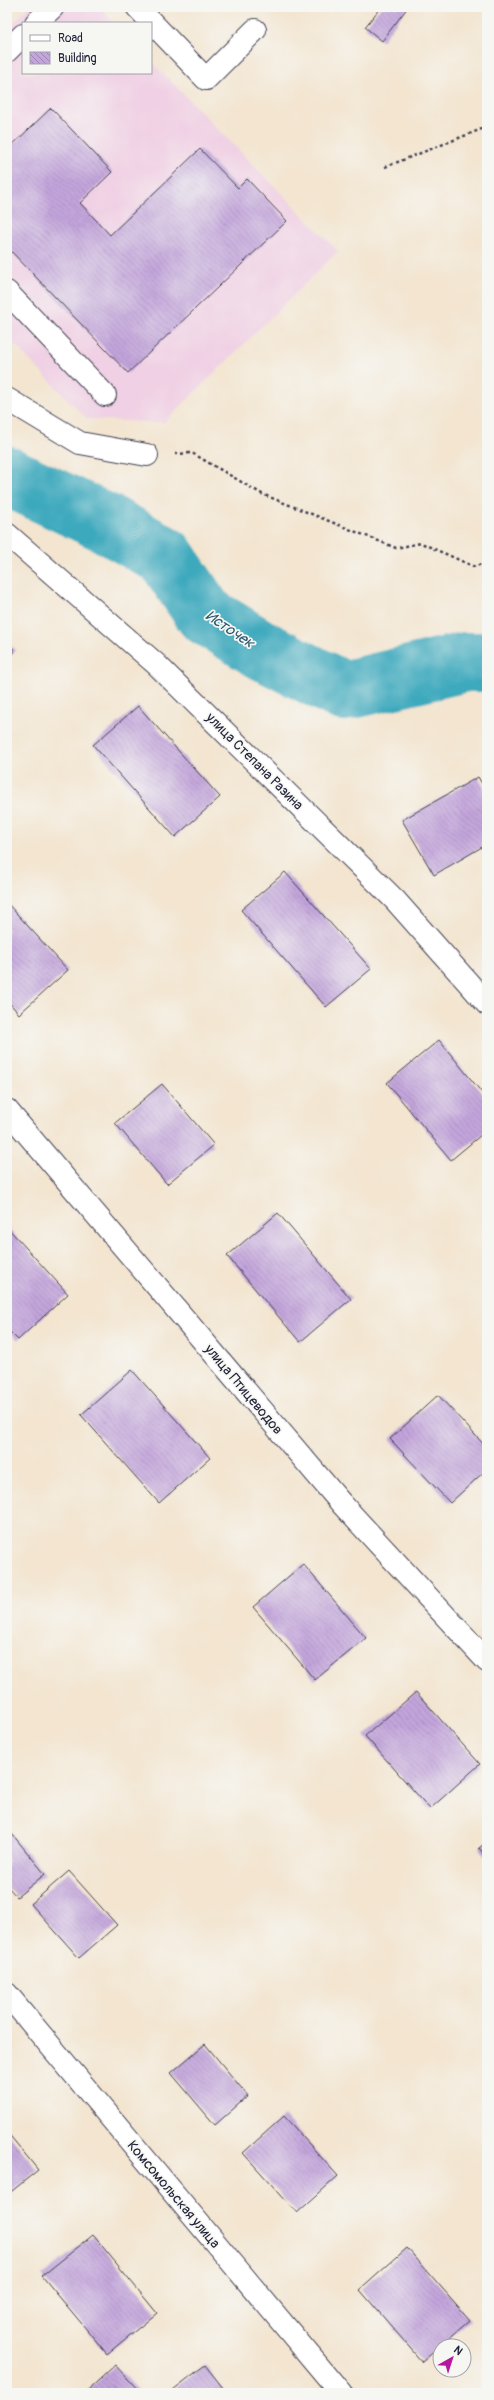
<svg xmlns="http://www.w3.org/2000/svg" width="494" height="2400" font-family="Pangolin,sans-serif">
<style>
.built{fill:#f0d0e4}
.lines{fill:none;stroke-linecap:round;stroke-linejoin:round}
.river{stroke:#3ea9bd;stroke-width:60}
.building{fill:url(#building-back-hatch)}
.minor-casing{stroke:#413f51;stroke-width:24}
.path{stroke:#413f51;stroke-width:2.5;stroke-dasharray:3 3;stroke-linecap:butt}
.minor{stroke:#fff;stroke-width:22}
.labels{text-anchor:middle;stroke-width:3.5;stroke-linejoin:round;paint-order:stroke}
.street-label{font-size:14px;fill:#22223b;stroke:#f6f6f2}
.water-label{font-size:15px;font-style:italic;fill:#2d586f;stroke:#f6f6f2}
</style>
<defs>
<pattern id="building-back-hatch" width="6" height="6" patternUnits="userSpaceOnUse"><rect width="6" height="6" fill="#c3a5dc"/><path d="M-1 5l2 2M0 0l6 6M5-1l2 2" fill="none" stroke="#9e86b4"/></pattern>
</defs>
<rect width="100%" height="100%" fill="#f6f6f2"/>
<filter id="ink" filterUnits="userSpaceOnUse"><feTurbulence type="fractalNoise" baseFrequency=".025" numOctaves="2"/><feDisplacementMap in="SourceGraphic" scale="8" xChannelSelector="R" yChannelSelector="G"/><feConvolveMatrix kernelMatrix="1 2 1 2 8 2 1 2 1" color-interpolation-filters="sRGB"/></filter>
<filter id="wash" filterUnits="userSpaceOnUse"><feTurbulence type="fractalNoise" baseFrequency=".012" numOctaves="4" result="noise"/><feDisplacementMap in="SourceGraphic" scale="16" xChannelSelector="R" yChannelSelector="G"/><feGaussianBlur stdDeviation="0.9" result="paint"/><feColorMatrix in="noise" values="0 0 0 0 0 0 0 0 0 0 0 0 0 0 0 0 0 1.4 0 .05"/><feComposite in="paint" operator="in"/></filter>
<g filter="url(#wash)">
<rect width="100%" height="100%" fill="#f3e5d0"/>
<path class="built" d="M 29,7 L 99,7 L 114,23 L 23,23 L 23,73 L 151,73 L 151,61 L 338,251 L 164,423 L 87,419 L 7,337 L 7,29 Z"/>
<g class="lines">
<path class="river" d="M 7,476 L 108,524 L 165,556 L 205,615 L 262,650 L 343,691 L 465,662 L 487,662"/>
</g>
<g id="blocks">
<path class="building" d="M 381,7 L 408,7 L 382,41 L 365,27 Z
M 51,108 L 112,172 L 80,203 L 110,235 L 200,149 L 238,188 L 247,179 L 287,221 L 128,373 L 7,247 L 7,150 Z
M 7,642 L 15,651 L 7,659 Z
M 138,706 L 220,797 L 175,837 L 93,745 Z
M 478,777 L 487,792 L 487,844 L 434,875 L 402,820 Z
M 285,872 L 371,969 L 326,1007 L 241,910 Z
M 7,903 L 68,970 L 19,1014 L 7,1000 Z
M 439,1040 L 487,1099 L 487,1130 L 451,1160 L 387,1083 Z
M 162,1084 L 214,1145 L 167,1184 L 115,1123 Z
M 278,1213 L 351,1299 L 300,1342 L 227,1256 Z
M 7,1227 L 68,1294 L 18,1340 L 7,1329 Z
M 132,1370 L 210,1458 L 159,1503 L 81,1415 Z
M 438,1395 L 487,1448 L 487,1469 L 450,1503 L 390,1439 Z
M 303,1564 L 366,1638 L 315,1680 L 253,1607 Z
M 416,1692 L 480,1764 L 430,1809 L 365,1736 Z
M 7,1828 L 45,1874 L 17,1897 L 7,1886 Z
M 487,1842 L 487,1858 L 479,1848 Z
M 69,1871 L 117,1925 L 79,1958 L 31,1904 Z
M 205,2044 L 248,2096 L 215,2125 L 171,2073 Z
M 284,2116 L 338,2176 L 297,2213 L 243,2153 Z
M 7,2132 L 38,2170 L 7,2195 Z
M 93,2235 L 157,2313 L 107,2354 L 42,2276 Z
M 407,2248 L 470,2320 L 422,2362 L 360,2290 Z
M 115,2365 L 141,2393 L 85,2393 Z
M 205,2365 L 227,2393 L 169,2393 Z"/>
</g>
</g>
<g filter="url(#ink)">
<use href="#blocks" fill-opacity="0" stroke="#413f51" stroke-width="1"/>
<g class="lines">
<g class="minor-casing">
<path id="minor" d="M 137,7 L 206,79 L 255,30
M 36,23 L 53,7
M 7,51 L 23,35
M 7,292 L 105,395
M 7,399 L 80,443 L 147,455
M 7,534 L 156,664 L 395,900 L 487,1004
M 7,1110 L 341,1503 L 487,1661
M 7,1994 L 341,2393"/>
</g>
<path class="path" d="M 385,167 L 487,127
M 175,454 L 192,453 L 262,494 L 396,548 L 421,543 L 475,567 L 487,561"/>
<use href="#minor" class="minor"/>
</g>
</g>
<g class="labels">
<g class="street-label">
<text transform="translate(255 761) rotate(45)" y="5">улица Степана Разина</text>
<text transform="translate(244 1389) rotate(50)" y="5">улица Птицеводов</text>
<text transform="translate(174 2194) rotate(50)" y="5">Комсомольская улица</text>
</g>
<g class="water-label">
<text transform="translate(230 629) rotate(34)" y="5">Источек</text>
</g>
</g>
<rect width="494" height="2400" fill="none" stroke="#f6f6f2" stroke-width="24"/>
<rect x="22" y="22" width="130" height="52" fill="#f6f6f2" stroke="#a1a1a9"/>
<rect x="30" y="35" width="20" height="6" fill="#ffffff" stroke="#a1a1a9"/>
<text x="58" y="42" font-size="12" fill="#22223b">Road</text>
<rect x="30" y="52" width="20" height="12" fill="url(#building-back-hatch)" stroke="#a1a1a9"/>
<text x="58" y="62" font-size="12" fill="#22223b">Building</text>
<g transform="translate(452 2358) rotate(39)"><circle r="19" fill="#f6f6f2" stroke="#a1a1a9"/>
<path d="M0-3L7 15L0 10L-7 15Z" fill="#b5179e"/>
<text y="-6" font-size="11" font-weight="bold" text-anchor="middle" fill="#22223b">N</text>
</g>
</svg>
